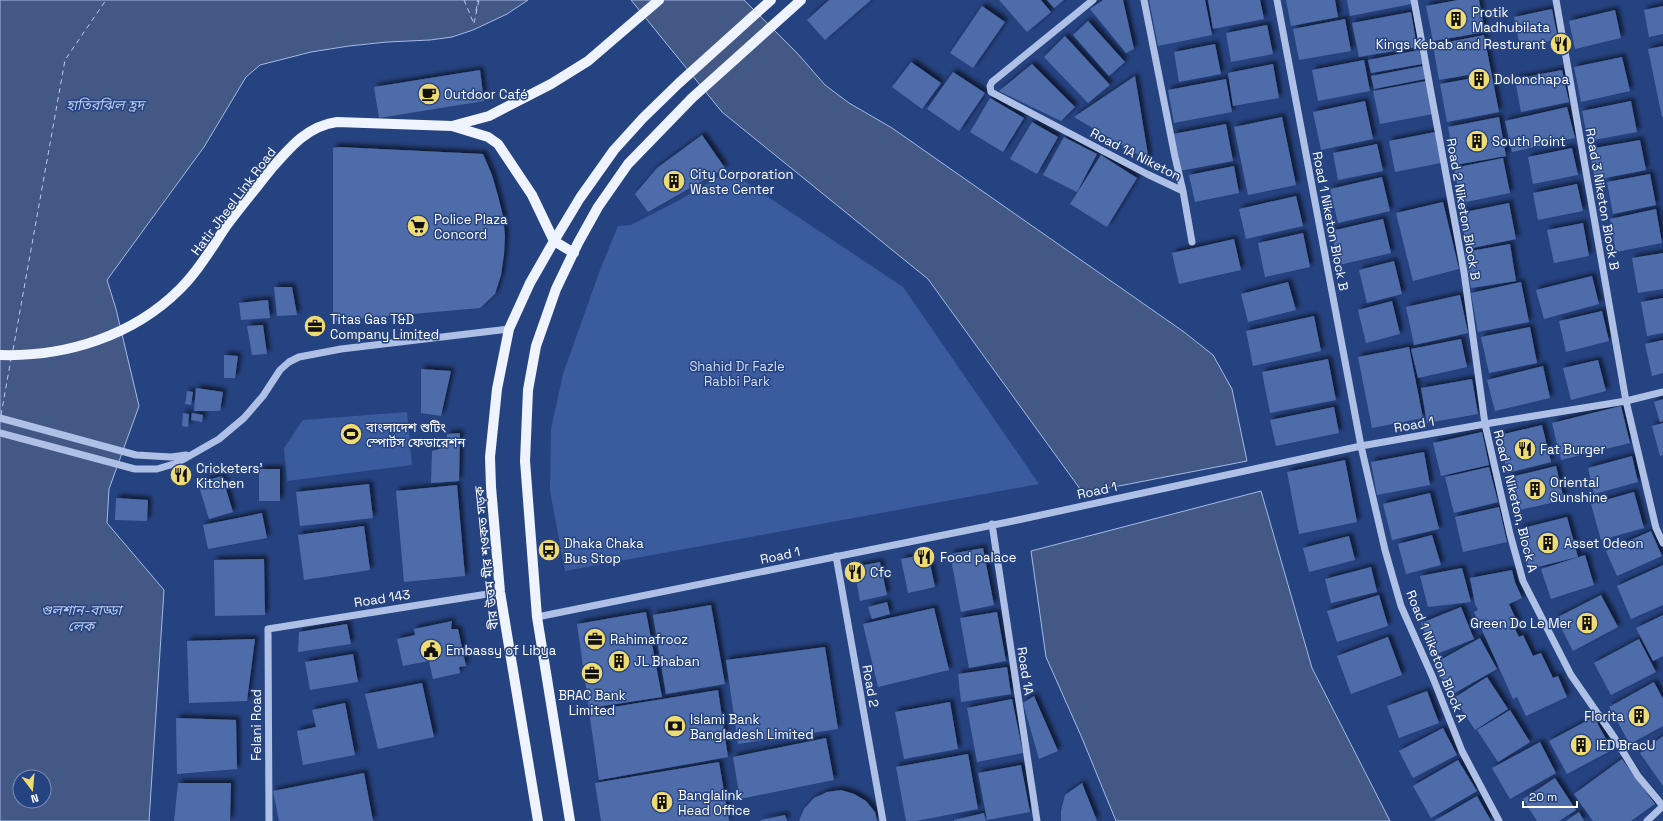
<svg xmlns="http://www.w3.org/2000/svg" width="1663" height="821" font-family="'Space Grotesk','Noto Sans Bengali',sans-serif">
<style>
.green{fill:#3b5b9f}
.water{fill:#445886;stroke:#a3bae7;fill-rule:evenodd}
.lines{fill:none;stroke-linecap:round;stroke-linejoin:round}
.ferry{stroke:#bacbee;stroke-width:1;stroke-dasharray:5 4;stroke-linecap:butt}
.building{fill:#4f6caa;filter:url(#shadow)}
.minor{stroke:#aec0e6;stroke-width:7}
.major{stroke:#eff3fd;stroke-width:10}
.labels{text-anchor:middle;stroke-width:3;stroke-linejoin:round;paint-order:stroke}
.poi-label{font-size:13px;fill:#fff;stroke:#264381;text-anchor:start}
.street-label{font-size:13px;fill:#fff;stroke:#264381}
.park-label{font-size:13px;fill:#d1ddf5;stroke:#264381}
.water-label{font-size:14px;font-style:italic;fill:#bacbee;stroke:#264381}
</style>
<defs>
<filter id="shadow"><feDropShadow dx="3.5" dy="-3.5" stdDeviation="2" flood-color="#0009"/></filter>
</defs>
<rect width="100%" height="100%" fill="#264381"/>
<path class="green" d="M 729,171 L 903,287 L 1039,484 L 565,571 L 550,491 L 551,429 L 563,374 L 600,270 L 618,226 L 631,225 L 676,202 Z
M 407,412 L 412,465 L 287,481 L 284,448 L 303,420 Z"/>
<path class="water" d="M 0,0 L 528,0 L 507,14 L 473,30 L 452,37 L 430,40 L 387,42 L 349,46 L 311,52 L 260,65 L 246,77 L 204,147 L 107,280 L 116,309 L 139,406 L 109,489 L 107,523 L 164,590 L 149,821 L 0,821 ZM 20,777 L 44,777 L 44,801 L 20,801 Z
M 631,0 L 744,0 L 798,54 L 825,85 L 849,103 L 892,128 L 1184,332 L 1213,355 L 1232,389 L 1247,461 L 1083,493 L 928,279 L 722,112 Z
M 1261,491 L 1312,668 L 1390,821 L 1116,821 L 1082,738 L 1046,657 L 1031,551 Z"/>
<g class="lines">
<path class="ferry" d="M 464,0 L 474,24
M 476,11 L 478,0
M 474,23 L 479,0
M 13,350 L 65,60 L 106,0
M 1,415 L 11,359"/>
</g>
<path class="building" d="M 829,0 L 871,0 L 825,40 L 807,20 Z
M 999,0 L 1041,0 L 1051,12 L 1027,32 Z
M 1047,0 L 1064,0 L 1054,8 Z
M 1103,0 L 1123,0 L 1134,49 L 1126,53 L 1090,9 Z
M 1149,0 L 1205,0 L 1212,35 L 1158,46 Z
M 1208,0 L 1260,0 L 1264,19 L 1213,29 Z
M 1286,0 L 1335,0 L 1338,17 L 1291,26 Z
M 1347,0 L 1411,0 L 1411,4 L 1350,16 Z
M 1458,0 L 1479,0 L 1485,32 L 1433,41 L 1426,6 Z
M 982,6 L 1005,22 L 973,68 L 950,53 Z
M 1663,6 L 1663,34 L 1649,37 L 1644,10 Z
M 1552,9 L 1558,39 L 1520,47 L 1514,17 Z
M 1615,10 L 1621,38 L 1575,49 L 1569,21 Z
M 1411,12 L 1417,47 L 1359,57 L 1352,23 Z
M 1345,19 L 1351,51 L 1299,60 L 1293,29 Z
M 1088,21 L 1125,62 L 1109,76 L 1073,35 Z
M 1267,25 L 1273,54 L 1231,62 L 1226,33 Z
M 1484,35 L 1499,112 L 1447,122 L 1440,84 L 1473,78 L 1473,74 L 1439,80 L 1433,45 Z
M 1065,36 L 1110,85 L 1088,103 L 1044,57 Z
M 1215,44 L 1221,74 L 1179,82 L 1174,52 Z
M 1663,46 L 1663,117 L 1662,117 L 1648,49 Z
M 1419,50 L 1422,64 L 1371,73 L 1368,60 Z
M 1622,57 L 1630,91 L 1581,102 L 1574,67 Z
M 1364,60 L 1370,91 L 1318,101 L 1312,70 Z
M 911,62 L 941,83 L 922,109 L 892,87 Z
M 1032,64 L 1075,107 L 1061,121 L 999,91 Z
M 1273,64 L 1279,98 L 1233,106 L 1228,73 Z
M 1423,66 L 1425,79 L 1374,89 L 1371,76 Z
M 480,70 L 484,101 L 379,118 L 374,87 Z
M 1562,70 L 1569,102 L 1521,112 L 1515,79 Z
M 953,72 L 985,93 L 959,131 L 927,109 Z
M 1135,76 L 1149,161 L 1074,117 Z
M 1226,79 L 1232,112 L 1174,123 L 1168,90 Z
M 1426,81 L 1433,114 L 1380,124 L 1373,91 Z
M 990,98 L 1024,118 L 1003,152 L 970,132 Z
M 1365,101 L 1373,139 L 1321,150 L 1313,112 Z
M 1631,101 L 1637,132 L 1588,141 L 1582,111 Z
M 1567,107 L 1575,138 L 1512,152 L 1505,121 Z
M 1282,117 L 1296,185 L 1248,195 L 1234,127 Z
M 1499,117 L 1506,156 L 1455,165 L 1448,127 Z
M 1032,122 L 1058,137 L 1037,174 L 1010,159 Z
M 1226,124 L 1233,161 L 1179,171 L 1173,134 Z
M 1435,132 L 1441,163 L 1395,172 L 1389,141 Z
M 702,135 L 725,168 L 648,212 L 635,194 L 657,168 Z
M 1064,137 L 1097,154 L 1077,192 L 1043,175 Z
M 1640,140 L 1646,170 L 1595,180 L 1589,149 Z
M 1377,144 L 1383,171 L 1338,180 L 1333,153 Z
M 339,147 L 483,154 L 492,175 L 498,196 L 503,216 L 505,236 L 504,254 L 501,275 L 495,294 L 480,308 L 333,321 L 333,148 Z
M 1572,148 L 1578,175 L 1533,184 L 1528,157 Z
M 1101,155 L 1137,178 L 1107,227 L 1070,204 Z
M 1503,158 L 1510,193 L 1461,203 L 1454,168 Z
M 1234,166 L 1239,193 L 1195,202 L 1189,175 Z
M 1650,174 L 1656,205 L 1613,214 L 1607,182 Z
M 1382,177 L 1390,211 L 1338,223 L 1330,189 Z
M 1577,184 L 1583,211 L 1538,220 L 1533,193 Z
M 1296,196 L 1303,226 L 1246,239 L 1239,209 Z
M 1443,202 L 1459,269 L 1413,281 L 1396,213 Z
M 1509,203 L 1516,239 L 1467,249 L 1460,213 Z
M 1656,209 L 1662,243 L 1616,252 L 1610,219 Z
M 1383,219 L 1391,253 L 1339,265 L 1331,231 Z
M 1583,223 L 1589,256 L 1554,263 L 1547,230 Z
M 1303,233 L 1310,267 L 1265,277 L 1258,243 Z
M 1234,239 L 1241,270 L 1179,284 L 1172,253 Z
M 1510,244 L 1516,281 L 1471,288 L 1465,252 Z
M 1663,253 L 1663,289 L 1638,293 L 1632,258 Z
M 1394,261 L 1402,294 L 1367,303 L 1359,270 Z
M 1592,276 L 1599,304 L 1544,319 L 1536,290 Z
M 1288,282 L 1296,310 L 1248,322 L 1241,294 Z
M 1521,282 L 1529,322 L 1478,332 L 1471,293 Z
M 274,287 L 292,287 L 297,315 L 277,316 Z
M 1460,295 L 1468,333 L 1414,345 L 1406,307 Z
M 1663,298 L 1663,333 L 1647,336 L 1641,302 Z
M 268,300 L 270,318 L 241,320 L 239,303 Z
M 1392,301 L 1400,334 L 1366,343 L 1358,310 Z
M 1602,311 L 1609,341 L 1566,352 L 1559,321 Z
M 1314,316 L 1321,351 L 1253,366 L 1246,331 Z
M 263,325 L 267,354 L 252,355 L 247,326 Z
M 1530,327 L 1537,363 L 1489,373 L 1481,337 Z
M 1461,339 L 1467,367 L 1418,378 L 1411,349 Z
M 1663,340 L 1663,373 L 1652,376 L 1645,344 Z
M 1409,347 L 1423,418 L 1372,428 L 1358,357 Z
M 224,355 L 238,356 L 235,378 L 224,378 Z
M 1328,359 L 1336,400 L 1270,413 L 1262,372 Z
M 1598,360 L 1606,391 L 1571,400 L 1563,368 Z
M 1543,366 L 1550,398 L 1495,411 L 1487,380 Z
M 421,369 L 451,371 L 441,416 L 421,413 Z
M 1472,379 L 1478,414 L 1427,423 L 1421,388 Z
M 196,388 L 223,392 L 220,411 L 194,411 Z
M 187,391 L 193,392 L 191,405 L 185,404 Z
M 1663,399 L 1663,421 L 1660,422 L 1654,402 Z
M 1621,406 L 1630,443 L 1561,460 L 1552,423 Z
M 1334,407 L 1339,433 L 1276,446 L 1270,420 Z
M 183,413 L 189,414 L 188,427 L 182,426 Z
M 192,413 L 203,415 L 202,422 L 191,420 Z
M 1663,423 L 1663,455 L 1660,456 L 1652,426 Z
M 1542,425 L 1551,462 L 1507,473 L 1500,435 Z
M 1482,432 L 1489,465 L 1441,476 L 1433,443 Z
M 460,433 L 459,481 L 431,483 L 432,451 L 446,447 L 447,434 Z
M 1424,452 L 1430,485 L 1377,495 L 1371,462 Z
M 1632,456 L 1638,482 L 1594,494 L 1588,468 Z
M 1345,460 L 1357,522 L 1299,534 L 1287,472 Z
M 1556,466 L 1564,500 L 1515,511 L 1507,478 Z
M 1489,467 L 1498,502 L 1454,513 L 1445,477 Z
M 259,469 L 280,469 L 280,501 L 259,501 Z
M 222,476 L 233,512 L 209,519 L 198,483 Z
M 369,484 L 373,518 L 300,526 L 296,492 Z
M 457,485 L 465,576 L 404,582 L 396,491 Z
M 1634,492 L 1644,528 L 1601,540 L 1591,504 Z
M 1430,493 L 1439,529 L 1392,540 L 1383,504 Z
M 116,498 L 148,500 L 147,521 L 115,520 Z
M 1499,507 L 1507,542 L 1463,552 L 1455,517 Z
M 262,513 L 267,538 L 208,549 L 203,525 Z
M 1567,517 L 1578,557 L 1529,569 L 1519,529 Z
M 364,526 L 370,570 L 304,580 L 298,535 Z
M 1651,531 L 1662,556 L 1617,576 L 1606,551 Z
M 1432,535 L 1441,565 L 1406,574 L 1398,544 Z
M 1349,536 L 1355,560 L 1309,572 L 1303,548 Z
M 983,548 L 994,605 L 961,612 L 950,554 Z
M 928,554 L 935,587 L 908,593 L 901,559 Z
M 1585,555 L 1594,585 L 1551,599 L 1541,569 Z
M 264,559 L 265,615 L 215,616 L 214,560 Z
M 880,562 L 887,595 L 860,601 L 854,567 Z
M 1663,565 L 1663,605 L 1631,619 L 1617,586 Z
M 1371,567 L 1377,592 L 1331,603 L 1325,579 Z
M 1462,568 L 1471,602 L 1428,607 L 1420,576 Z
M 1512,570 L 1515,582 L 1522,598 L 1509,604 L 1519,626 L 1515,629 L 1519,637 L 1523,635 L 1533,656 L 1541,653 L 1553,678 L 1558,676 L 1567,697 L 1526,716 L 1517,697 L 1513,699 L 1474,612 L 1478,610 L 1475,604 L 1470,578 Z
M 1379,595 L 1388,626 L 1337,642 L 1327,611 Z
M 1601,595 L 1618,627 L 1573,651 L 1556,618 Z
M 887,602 L 890,614 L 872,619 L 868,607 Z
M 711,605 L 725,684 L 666,694 L 653,615 Z
M 1461,607 L 1474,639 L 1434,655 L 1421,623 Z
M 934,608 L 949,670 L 878,687 L 863,624 Z
M 646,612 L 662,697 L 589,708 L 577,624 Z
M 997,612 L 1006,661 L 969,668 L 960,618 Z
M 1663,615 L 1663,656 L 1653,661 L 1636,628 Z
M 452,621 L 451,629 L 458,629 L 466,666 L 459,667 L 460,673 L 433,679 L 429,661 L 403,666 L 397,639 L 415,635 L 414,629 Z
M 347,624 L 351,644 L 298,652 L 299,632 Z
M 1388,637 L 1402,675 L 1351,694 L 1337,656 Z
M 1480,638 L 1497,669 L 1451,695 L 1433,664 Z
M 255,639 L 247,701 L 189,703 L 187,641 Z
M 1639,639 L 1656,672 L 1611,695 L 1594,663 Z
M 825,647 L 838,729 L 738,744 L 726,660 Z
M 353,654 L 358,682 L 310,690 L 305,662 Z
M 1007,667 L 1011,694 L 961,702 L 958,674 Z
M 1487,677 L 1508,709 L 1475,730 L 1454,698 Z
M 1654,682 L 1663,699 L 1663,726 L 1630,744 L 1609,707 Z
M 422,683 L 434,737 L 378,749 L 365,694 Z
M 718,690 L 728,757 L 599,780 L 589,711 Z
M 1427,691 L 1439,723 L 1399,738 L 1387,706 Z
M 1034,696 L 1058,751 L 1039,759 L 1023,703 Z
M 1012,699 L 1023,753 L 977,762 L 967,708 Z
M 950,702 L 958,749 L 904,759 L 895,712 Z
M 345,703 L 355,755 L 303,765 L 297,731 L 316,727 L 312,710 Z
M 1510,710 L 1530,742 L 1498,762 L 1477,730 Z
M 1594,717 L 1612,750 L 1567,774 L 1549,741 Z
M 176,718 L 236,720 L 237,769 L 177,774 Z
M 1443,728 L 1457,755 L 1413,778 L 1399,751 Z
M 1663,736 L 1663,786 L 1640,753 Z
M 826,738 L 834,780 L 740,799 L 733,757 Z
M 1540,742 L 1556,773 L 1510,799 L 1492,768 Z
M 968,754 L 978,809 L 916,821 L 906,821 L 896,767 Z
M 1622,759 L 1655,804 L 1631,821 L 1593,821 L 1574,794 Z
M 1458,760 L 1477,791 L 1431,818 L 1413,786 Z
M 719,762 L 729,821 L 601,821 L 595,783 Z
M 1021,765 L 1030,812 L 987,820 L 978,773 Z
M 364,773 L 373,821 L 279,821 L 273,791 Z
M 1555,778 L 1576,810 L 1559,821 L 1537,821 L 1523,799 Z
M 178,783 L 231,783 L 230,821 L 174,821 Z
M 1082,783 L 1097,821 L 1061,821 L 1061,811 L 1065,795 Z
M 841,790 L 854,794 L 866,801 L 875,812 L 877,821 L 799,821 L 804,809 L 814,798 L 827,792 Z
M 1477,796 L 1491,821 L 1434,821 Z
M 1579,812 L 1584,821 L 1566,821 Z
M 984,813 L 986,821 L 954,821 L 954,820 Z
M 785,815 L 787,821 L 761,821 L 761,820 Z"/>
<g class="lines">
<path class="minor" d="M 1093,0 L 992,82 L 990,86 L 991,92 L 1147,174 L 1183,191 L 1175,157 L 1144,0
M 1277,0 L 1361,446 L 1385,550 L 1401,606 L 1433,678 L 1462,751 L 1499,821
M 1414,0 L 1464,272 L 1485,424 L 1510,534 L 1523,581 L 1571,675 L 1614,737 L 1638,776 L 1663,806 L 1647,821
M 1556,0 L 1626,401 L 1656,528 L 1663,543
M 1183,191 L 1192,242
M 0,418 L 136,455 L 171,457 L 186,455
M 0,433 L 135,469 L 157,469 L 177,463 L 219,439 L 244,418 L 263,396 L 280,370 L 289,362 L 299,357 L 341,349 L 509,329
M 992,524 L 1037,821
M 836,556 L 883,821
M 537,617 L 1013,521 L 1361,446 L 1485,424 L 1626,401 L 1663,392
M 269,821 L 268,629 L 500,592"/>
<path class="major" d="M 452,126 L 488,137 L 498,144 L 532,195 L 554,241 L 574,253
M 0,355 C 66,357 133,336 180,289 C 199,270 212,247 227,225 C 241,206 257,187 272,168 C 291,146 308,126 337,122 L 452,126 L 489,116 L 551,84 L 588,61 L 659,0
M 538,821 L 500,592 L 491,487 L 490,457 L 497,389 L 509,329 L 530,283 L 554,241 L 580,198 L 614,150 L 643,118 L 679,83 L 771,0
M 570,821 L 537,617 L 525,461 L 528,390 L 536,346 L 556,289 L 578,243 L 598,207 L 628,164 L 692,98 L 801,0"/>
</g>
<defs>
<g id="building-disc" transform="scale(1.15)"><circle r="9.5" fill="#efdb74" stroke="#264381"/><path d="M-4-6H4V6H1V3H-1V6H-4ZM-2.5-4.3h1.7v1.8h-1.7ZM.8-4.3h1.7v1.8H.8ZM-2.5-1h1.7V.8h-1.7ZM.8-1h1.7V.8H.8Z" fill="#111"/></g>
<g id="restaurant-disc" transform="scale(1.15)"><circle r="9.5" fill="#efdb74" stroke="#264381"/><path d="M-5-6h1v4h1v-4h1v4h1v-4h1v5L-1.5 .5V6h-2V.5L-5-1ZM5-6V6H3V1.5H1.5Q1.5-4 5-6Z" fill="#111"/></g>
<g id="cafe-disc" transform="scale(1.15)"><circle r="9.5" fill="#efdb74" stroke="#264381"/><path d="M-5.5-4.5H6V0H3Q3 3.5 0 3.5H-2.5Q-5.5 3.5-5.5 0ZM3-3.2v2h1.7v-2ZM-6 4.5H4V6H-6Z" fill="#111"/></g>
<g id="supermarket-disc" transform="scale(1.15)"><circle r="9.5" fill="#efdb74" stroke="#264381"/><path d="M-6-5.5h2.5l.6 2H6L4.5 2H-2.5L-4.4-4H-6ZM-1.5 3.2a1.3 1.3 0 1 0 .1 0ZM3 3.2a1.3 1.3 0 1 0 .1 0Z" fill="#111"/></g>
<g id="office-disc" transform="scale(1.15)"><circle r="9.5" fill="#efdb74" stroke="#264381"/><path d="M-6-3h4V-5.5h4V-3h4V5H-6ZM-1-4.5V-3h2v-1.5ZM-6 0V1H6V0Z" fill="#111"/></g>
<g id="stadium-disc" transform="scale(1.15)"><circle r="9.5" fill="#efdb74" stroke="#264381"/><path d="M0-5a6.5 5 0 1 0 0 10a6.5 5 0 1 0 0-10ZM-3.5-1.8h7v3.6h-7Z" fill="#111"/></g>
<g id="bus-disc" transform="scale(1.15)"><circle r="9.5" fill="#efdb74" stroke="#264381"/><path d="M-5-6H5V4H4V6H2V4H-2V6H-4V4H-5ZM-3.5-4V0h7V-4ZM-3.5 1.2v1.5H-2V1.2ZM2 1.2v1.5H3.5V1.2Z" fill="#111"/></g>
<g id="civic-disc" transform="scale(1.15)"><circle r="9.5" fill="#efdb74" stroke="#264381"/><path d="M-.6-6.5H3V-4.5H.6V-3L4-1V1h2V6H-6V1h2V-1L-.6-3ZM-1.2 2.5V6h2.4V2.5Z" fill="#111"/></g>
<g id="bank-disc" transform="scale(1.15)"><circle r="9.5" fill="#efdb74" stroke="#264381"/><path d="M-6-4H6V4H-6ZM0-2.3a2.3 2.3 0 1 0 0 4.6a2.3 2.3 0 1 0 0-4.6Z" fill="#111"/></g>
</defs>
<g fill-rule="evenodd">
<use href="#building-disc" x="1456" y="19"/>
<use href="#restaurant-disc" x="1561" y="44"/>
<use href="#building-disc" x="1479" y="79"/>
<use href="#cafe-disc" x="429" y="94"/>
<use href="#building-disc" x="1477" y="141"/>
<use href="#building-disc" x="674" y="181"/>
<use href="#supermarket-disc" x="418" y="226"/>
<use href="#office-disc" x="315" y="326"/>
<use href="#stadium-disc" x="351" y="434"/>
<use href="#restaurant-disc" x="1525" y="449"/>
<use href="#restaurant-disc" x="181" y="475"/>
<use href="#building-disc" x="1535" y="489"/>
<use href="#building-disc" x="1548" y="543"/>
<use href="#bus-disc" x="549" y="550"/>
<use href="#restaurant-disc" x="924" y="557"/>
<use href="#restaurant-disc" x="855" y="572"/>
<use href="#building-disc" x="1587" y="623"/>
<use href="#office-disc" x="595" y="639"/>
<use href="#civic-disc" x="431" y="650"/>
<use href="#building-disc" x="619" y="661"/>
<use href="#office-disc" x="592" y="673"/>
<use href="#building-disc" x="1639" y="716"/>
<use href="#bank-disc" x="675" y="726"/>
<use href="#building-disc" x="1581" y="745"/>
<use href="#building-disc" x="662" y="802"/>
</g>
<g class="labels">
<g class="poi-label">
<text x="1472" y="17">Protik<tspan x="1472" dy="15">Madhubilata</tspan></text>
<text x="1546" y="49" text-anchor="end">Kings Kebab and Resturant</text>
<text x="1494" y="84">Dolonchapa</text>
<text x="444" y="99">Outdoor Café</text>
<text x="1492" y="146">South Point</text>
<text x="690" y="179">City Corporation<tspan x="690" dy="15">Waste Center</tspan></text>
<text x="434" y="224">Police Plaza<tspan x="434" dy="15">Concord</tspan></text>
<text x="330" y="324">Titas Gas T&amp;D<tspan x="330" dy="15">Company Limited</tspan></text>
<text x="366" y="432">বাংলাদেশ শুটিং<tspan x="366" dy="15">স্পোর্টস ফেডারেশন</tspan></text>
<text x="1540" y="454">Fat Burger</text>
<text x="196" y="473">Cricketers’<tspan x="196" dy="15">Kitchen</tspan></text>
<text x="1550" y="487">Oriental<tspan x="1550" dy="15">Sunshine</tspan></text>
<text x="564" y="548">Dhaka Chaka<tspan x="564" dy="15">Bus Stop</tspan></text>
<text x="1564" y="548">Asset Odeon</text>
<text x="940" y="562">Food palace</text>
<text x="870" y="577">Cfc</text>
<text x="1572" y="628" text-anchor="end">Green Do Le Mer</text>
<text x="610" y="644">Rahimafrooz</text>
<text x="446" y="655">Embassy of Libya</text>
<text x="634" y="666">JL Bhaban</text>
<text x="592" y="700" text-anchor="middle">BRAC Bank<tspan x="592" dy="15">Limited</tspan></text>
<text x="1624" y="721" text-anchor="end">Florita</text>
<text x="690" y="724">Islami Bank<tspan x="690" dy="15">Bangladesh Limited</tspan></text>
<text x="1596" y="750">IED BracU</text>
<text x="678" y="800">Banglalink<tspan x="678" dy="15">Head Office</tspan></text>
</g>
<g class="street-label">
<text transform="translate(1136 154) rotate(27)" y="5">Road 1A Niketon</text>
<text transform="translate(1603 199) rotate(80)" y="5">Road 3 Niketon Block B</text>
<text transform="translate(233 201) rotate(-53)" y="5">Hatir Jheel Link Road</text>
<text transform="translate(1464 209) rotate(80)" y="5">Road 2 Niketon Block B</text>
<text transform="translate(1331 221) rotate(79)" y="5">Road 1 Niketon Block B</text>
<text transform="translate(1414 424) rotate(-10)" y="5">Road 1</text>
<text transform="translate(1097 490) rotate(-12)" y="5">Road 1</text>
<text transform="translate(1516 501) rotate(76)" y="5">Road 2 Niketon, Block A</text>
<text transform="translate(780 555) rotate(-12)" y="5">Road 1</text>
<text transform="translate(486 558) rotate(-96)" y="5">বীর উত্তম মীর শওকত সড়ক</text>
<text transform="translate(382 598) rotate(-9)" y="5">Road 143</text>
<text transform="translate(1437 656) rotate(68)" y="5">Road 1 Niketon Block A</text>
<text transform="translate(1026 671) rotate(81)" y="5">Road 1A</text>
<text transform="translate(871 686) rotate(80)" y="5">Road 2</text>
<text transform="translate(256 725) rotate(-90)" y="5">Felani Road</text>
</g>
<g class="park-label">
<text x="737" y="371">Shahid Dr Fazle<tspan x="737" dy="15">Rabbi Park</tspan></text>
</g>
<g class="water-label">
<text x="105" y="110">হাতিরঝিল হ্রদ</text>
<text x="81" y="615">গুলশান-বাড্ডা<tspan x="81" dy="16">লেক</tspan></text>
</g>
</g>
<g transform="translate(32 789) rotate(164)"><circle r="19" fill="#264381" stroke="#7d8eb3"/>
<path d="M0-3L7 15L0 10L-7 15Z" fill="#efdb74"/>
<text y="-6" font-size="11" font-weight="bold" text-anchor="middle" fill="#ffffff">N</text>
</g>
<path d="M1523 801v6h54v-6" fill="none" stroke="#ffffff" stroke-width="2"/>
<text x="1529" y="801" font-size="12" fill="#ffffff" stroke="#264381" stroke-width="3" paint-order="stroke">20 m</text>
</svg>
